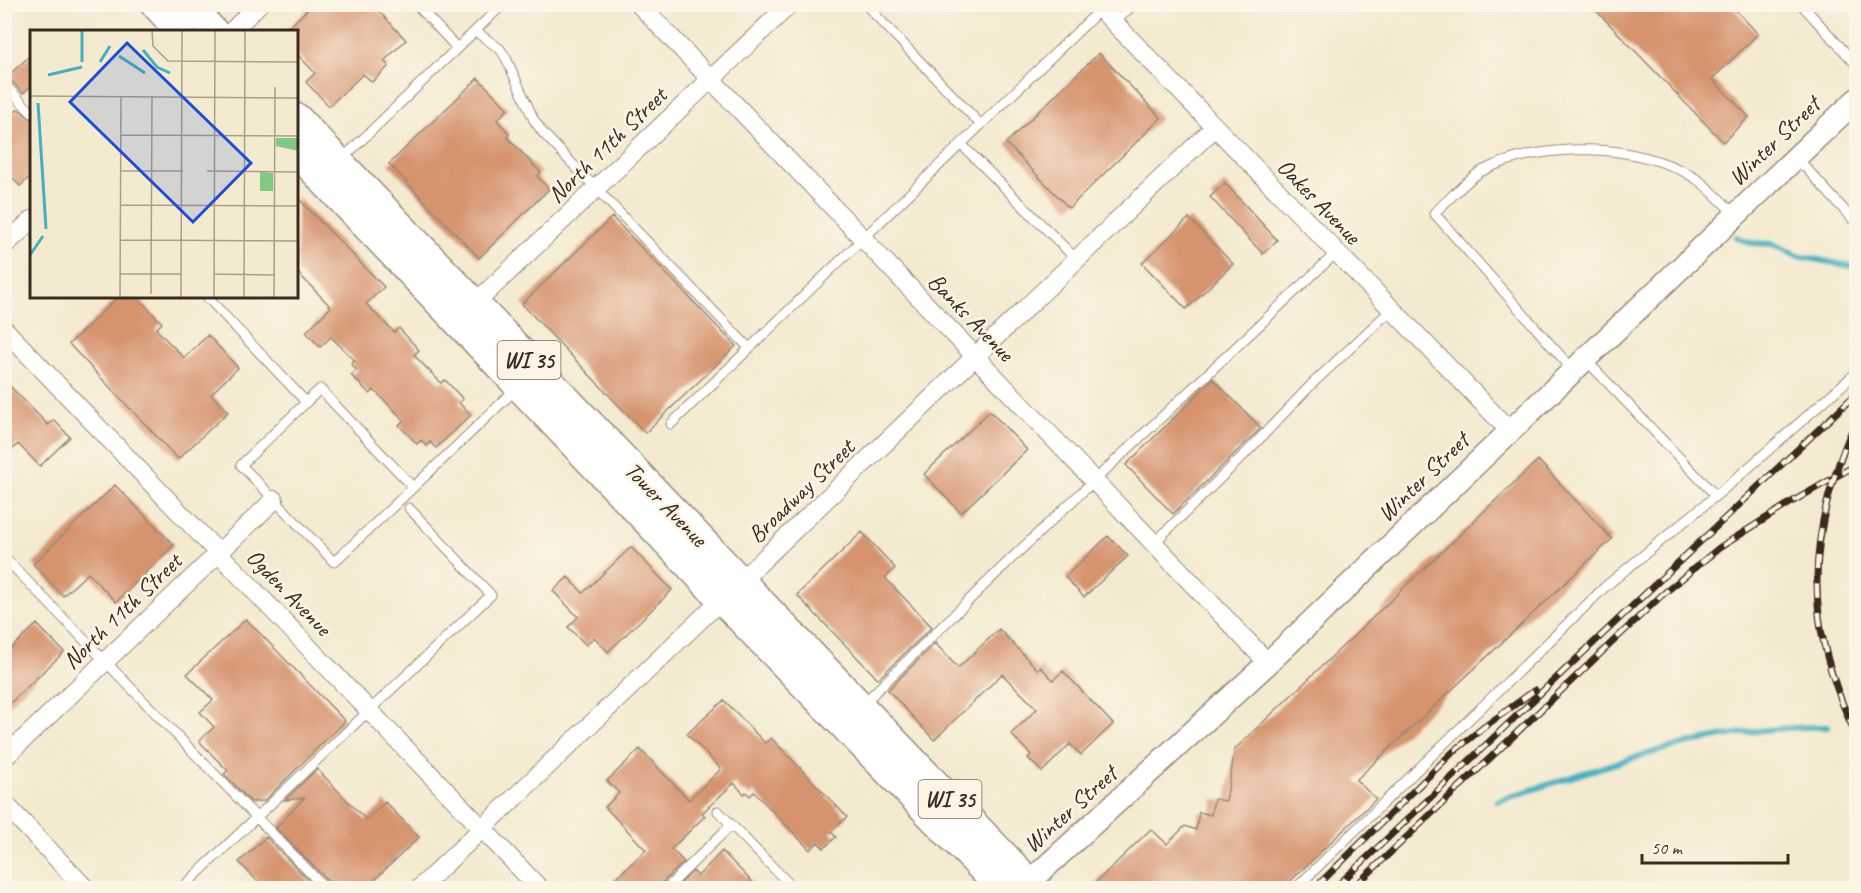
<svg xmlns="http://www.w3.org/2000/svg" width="1861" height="893" font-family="Caveat,sans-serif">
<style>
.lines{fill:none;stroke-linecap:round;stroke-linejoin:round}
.stream{stroke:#44b0c2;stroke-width:6}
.building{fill:#d5936e}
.service-casing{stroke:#988a77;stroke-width:11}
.minor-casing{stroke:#988a77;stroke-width:20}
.tertiary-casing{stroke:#988a77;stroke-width:25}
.primary-casing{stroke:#988a77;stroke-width:31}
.service{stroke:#fff;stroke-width:9}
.minor{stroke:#fff;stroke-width:18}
.tertiary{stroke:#fff;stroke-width:22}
.primary{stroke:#fff;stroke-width:28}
.rail-casing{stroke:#3b2a1e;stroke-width:7}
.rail{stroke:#fcf5e5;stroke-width:4.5;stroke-dasharray:14;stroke-linecap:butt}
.labels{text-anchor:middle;stroke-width:5;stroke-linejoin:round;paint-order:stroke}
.shield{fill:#fcf5e5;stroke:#75675a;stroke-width:1.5}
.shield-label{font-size:22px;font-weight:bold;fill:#3b2a1e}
.street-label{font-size:24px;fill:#3b2a1e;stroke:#fcf5e5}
.inset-river{fill:none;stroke:#44b0c2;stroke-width:3}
.inset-road{fill:none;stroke:#aa9d89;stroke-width:1.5}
.view{fill:#1d4ed8;fill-opacity:0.15;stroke:#1d4ed8;stroke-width:3}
.inset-edge{fill:none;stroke:#3b2a1e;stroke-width:3}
</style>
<rect width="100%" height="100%" fill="#fcf5e5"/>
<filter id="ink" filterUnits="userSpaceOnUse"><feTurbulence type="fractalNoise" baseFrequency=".0167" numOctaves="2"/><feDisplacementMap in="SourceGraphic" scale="12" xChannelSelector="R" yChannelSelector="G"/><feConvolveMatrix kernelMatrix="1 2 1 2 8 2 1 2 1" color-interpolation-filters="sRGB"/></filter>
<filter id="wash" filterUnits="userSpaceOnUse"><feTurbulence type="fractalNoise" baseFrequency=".008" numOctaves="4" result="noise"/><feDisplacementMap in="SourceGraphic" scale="24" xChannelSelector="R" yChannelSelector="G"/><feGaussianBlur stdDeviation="1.35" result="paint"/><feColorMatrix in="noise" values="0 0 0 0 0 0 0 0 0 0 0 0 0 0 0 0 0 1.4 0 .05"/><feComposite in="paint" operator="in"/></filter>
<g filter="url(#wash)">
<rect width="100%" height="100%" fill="#f4ead0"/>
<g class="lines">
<path class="stream" d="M 1736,237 L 1750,243 L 1773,244 L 1797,256 L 1856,267
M 1497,801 C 1604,767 1713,725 1827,727"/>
</g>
<g id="blocks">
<path class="building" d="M 313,4 L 372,4 L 406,40 L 384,61 L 389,66 L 372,82 L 363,74 L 329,106 L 306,82 L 315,73 L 297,54 L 297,32 L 284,32 Z
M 1590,4 L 1730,4 L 1758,34 L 1712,79 L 1749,117 L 1723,142 Z
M 1099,53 L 1161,118 L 1069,208 L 1006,143 Z
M 32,54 L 32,85 L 23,93 L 7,77 Z
M 478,78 L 508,109 L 497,120 L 509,133 L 508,138 L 541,173 L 537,176 L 549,189 L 479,258 L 389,164 Z
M 18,109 L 32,120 L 32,175 L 20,186 L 4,169 L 4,122 Z
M 1225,183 L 1277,240 L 1263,254 L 1210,197 Z
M 297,197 L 384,287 L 366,304 L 394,332 L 399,328 L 419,350 L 414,355 L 441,383 L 445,380 L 463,399 L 459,403 L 471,415 L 436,448 L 430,442 L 427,446 L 421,440 L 417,444 L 399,425 L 404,420 L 374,390 L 370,394 L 351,375 L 357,370 L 351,364 L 355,361 L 331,337 L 320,347 L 306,332 L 331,307 L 297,272 Z
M 612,217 L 736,346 L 645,433 L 522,304 Z
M 1189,218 L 1233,264 L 1186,309 L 1142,263 Z
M 118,297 L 137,297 L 162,323 L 156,329 L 184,358 L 208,335 L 238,368 L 211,394 L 228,412 L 178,459 L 69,344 Z
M 1213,379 L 1261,428 L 1173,514 L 1126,465 Z
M 4,380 L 48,425 L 54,420 L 70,437 L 40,466 L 18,444 L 4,457 Z
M 990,411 L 1027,450 L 961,513 L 924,474 Z
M 1538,460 L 1612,539 L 1356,780 L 1376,799 L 1283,888 L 1090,888 L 1151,829 L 1167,844 L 1185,826 L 1196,830 L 1199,812 L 1211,815 L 1214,799 L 1226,801 L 1235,749 Z
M 115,485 L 174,545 L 116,602 L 88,573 L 63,596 L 33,564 Z
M 862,532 L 895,568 L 885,578 L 932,627 L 878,679 L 797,595 Z
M 1108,536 L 1128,556 L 1084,597 L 1065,577 Z
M 631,547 L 672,590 L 608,652 L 594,637 L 586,645 L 568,627 L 578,617 L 553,591 L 568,577 L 583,593 Z
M 246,619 L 345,721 L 264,801 L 251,802 L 224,774 L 228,771 L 199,741 L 214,727 L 200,712 L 213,700 L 187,674 Z
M 37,624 L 64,652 L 4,709 L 4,655 Z
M 999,629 L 1038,670 L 1041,667 L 1053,680 L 1063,671 L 1113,724 L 1081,755 L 1070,744 L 1042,772 L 1028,758 L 1031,755 L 1011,734 L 1037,709 L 1002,674 L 934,740 L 888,690 L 935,643 L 958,668 Z
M 724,700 L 765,743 L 771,738 L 847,817 L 831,832 L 836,837 L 824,848 L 818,842 L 810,850 L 754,792 L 750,796 L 746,792 L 744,794 L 734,783 L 702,813 L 705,816 L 671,849 L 684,862 L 662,883 L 660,888 L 605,888 L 646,850 L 605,807 L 619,793 L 607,781 L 640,749 L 689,800 L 721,769 L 687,734 Z
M 317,769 L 366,820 L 385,802 L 419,837 L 366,888 L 332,888 L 330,883 L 276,828 L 304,798 L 285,800 Z
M 266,837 L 316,888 L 264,888 L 239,862 Z
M 722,851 L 758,888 L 676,888 L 693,871 L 698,876 Z"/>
</g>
</g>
<g filter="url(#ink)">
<use href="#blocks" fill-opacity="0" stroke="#988a77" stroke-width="1.5"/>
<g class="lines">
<g class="service-casing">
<path id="service" d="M 416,4 L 457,48
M 865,4 L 981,125
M 1801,4 L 1856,64
M 1114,23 L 1134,4
M 475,31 L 500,49 L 506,58 L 534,120 L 543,133 L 749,348
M 4,84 L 32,113
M 961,144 L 1077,260
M 1796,157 L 1856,223
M 341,160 L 503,4
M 207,297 L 306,402
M 1585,359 L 1716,496
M 1573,370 L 1434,213 C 1447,202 1468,178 1482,171 C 1541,141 1638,142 1695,178 C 1710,188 1722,202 1735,215
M 671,424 L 1101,9
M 413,487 L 320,389 L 241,465 L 334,562 C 395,505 456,447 516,389
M 1154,543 L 1246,453 L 1312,384 L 1391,310
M 4,557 L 325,888
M 863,704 L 1015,555 L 1336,253
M 718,811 L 793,888
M 182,888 L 491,595 L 409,508
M 667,888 L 731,825
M 1296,888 L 1606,586 L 1730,484 L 1856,373"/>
</g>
<g class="minor-casing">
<path id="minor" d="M 639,4 L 1268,663
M 1096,4 L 1509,430
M 231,32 L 259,4
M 4,246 L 32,220
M 467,311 L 790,4
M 4,329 L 539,888
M 4,758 L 274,500
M 4,803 L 85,888
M 420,888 L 1214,128"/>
</g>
<g class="tertiary-casing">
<path id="tertiary" d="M 1023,888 L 1268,663 L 1856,100"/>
</g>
<g class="primary-casing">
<path id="primary" d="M 155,4 L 180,32
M 188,4 L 214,32
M 297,118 L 1035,888
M 297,153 L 722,600 L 1001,888"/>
</g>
<use href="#service" class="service"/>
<use href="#minor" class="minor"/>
<use href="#tertiary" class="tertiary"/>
<use href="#primary" class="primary"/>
<g class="rail-casing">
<path id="rail" d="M 1856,422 C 1844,445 1836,471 1829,495 C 1805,583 1818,653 1856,735
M 1315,888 L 1453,752 L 1484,727 L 1535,690
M 1335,888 L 1856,394
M 1353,888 L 1662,595 L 1719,548 L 1790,503 L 1856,465"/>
</g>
<use href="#rail" class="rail"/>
</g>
</g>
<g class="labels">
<g class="shield">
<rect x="497.5" y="341" width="63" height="38" rx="4.5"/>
<rect x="918.5" y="780" width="63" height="38" rx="4.5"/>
</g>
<g class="shield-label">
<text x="529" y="368">WI 35</text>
<text x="950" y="807">WI 35</text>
</g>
<g class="street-label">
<text transform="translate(1774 141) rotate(-44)" y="8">Winter Street</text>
<text transform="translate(607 145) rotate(-44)" y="8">North 11th Street</text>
<text transform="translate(1319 201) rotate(46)" y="8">Oakes Avenue</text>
<text transform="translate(971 317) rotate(46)" y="8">Banks Avenue</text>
<text transform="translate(1423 477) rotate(-44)" y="8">Winter Street</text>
<text transform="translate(801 491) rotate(-44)" y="8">Broadway Street</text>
<text transform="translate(666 504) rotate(46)" y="8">Tower Avenue</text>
<text transform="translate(289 592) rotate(46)" y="8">Ogden Avenue</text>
<text transform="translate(122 611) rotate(-44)" y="8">North 11th Street</text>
<text transform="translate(1070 809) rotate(-42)" y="8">Winter Street</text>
</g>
</g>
<g transform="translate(30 30)">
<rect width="268" height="268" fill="#f4ead0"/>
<path d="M 246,108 L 268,108 L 268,121 L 246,116 ZM 230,142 L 243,143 L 243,161 L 230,161 Z" fill="#81c883"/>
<path class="inset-river" d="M 52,0 L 52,32M 113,20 L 127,37 L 140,43M 89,26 L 115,43M 70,32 L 80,16M 18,45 L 52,37M 8,73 L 16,199M 0,225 L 13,206"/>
<path class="inset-road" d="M 122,0 L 123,16 L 138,31 L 269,32M 0,66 L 269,68M 91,105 L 269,106M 91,141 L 153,141M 177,141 L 269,142M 90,175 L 269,176M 90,210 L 269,211M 90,244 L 151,244M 184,244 L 244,245M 90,261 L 90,268 L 91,66M 121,264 L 122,66M 151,268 L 152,0M 184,268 L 185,0M 214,268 L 215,0M 244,268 L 245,57"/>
<path class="view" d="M 97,13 L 221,133 L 163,192 L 40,72 Z"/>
<rect width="268" height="268" class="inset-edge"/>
</g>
<rect width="1861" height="893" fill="none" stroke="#fcf5e5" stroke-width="24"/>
<path d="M1642 854v9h146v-9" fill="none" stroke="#3b2a1e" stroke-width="3"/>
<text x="1651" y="854" font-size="18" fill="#3b2a1e" stroke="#fcf5e5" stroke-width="4.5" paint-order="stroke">50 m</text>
</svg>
